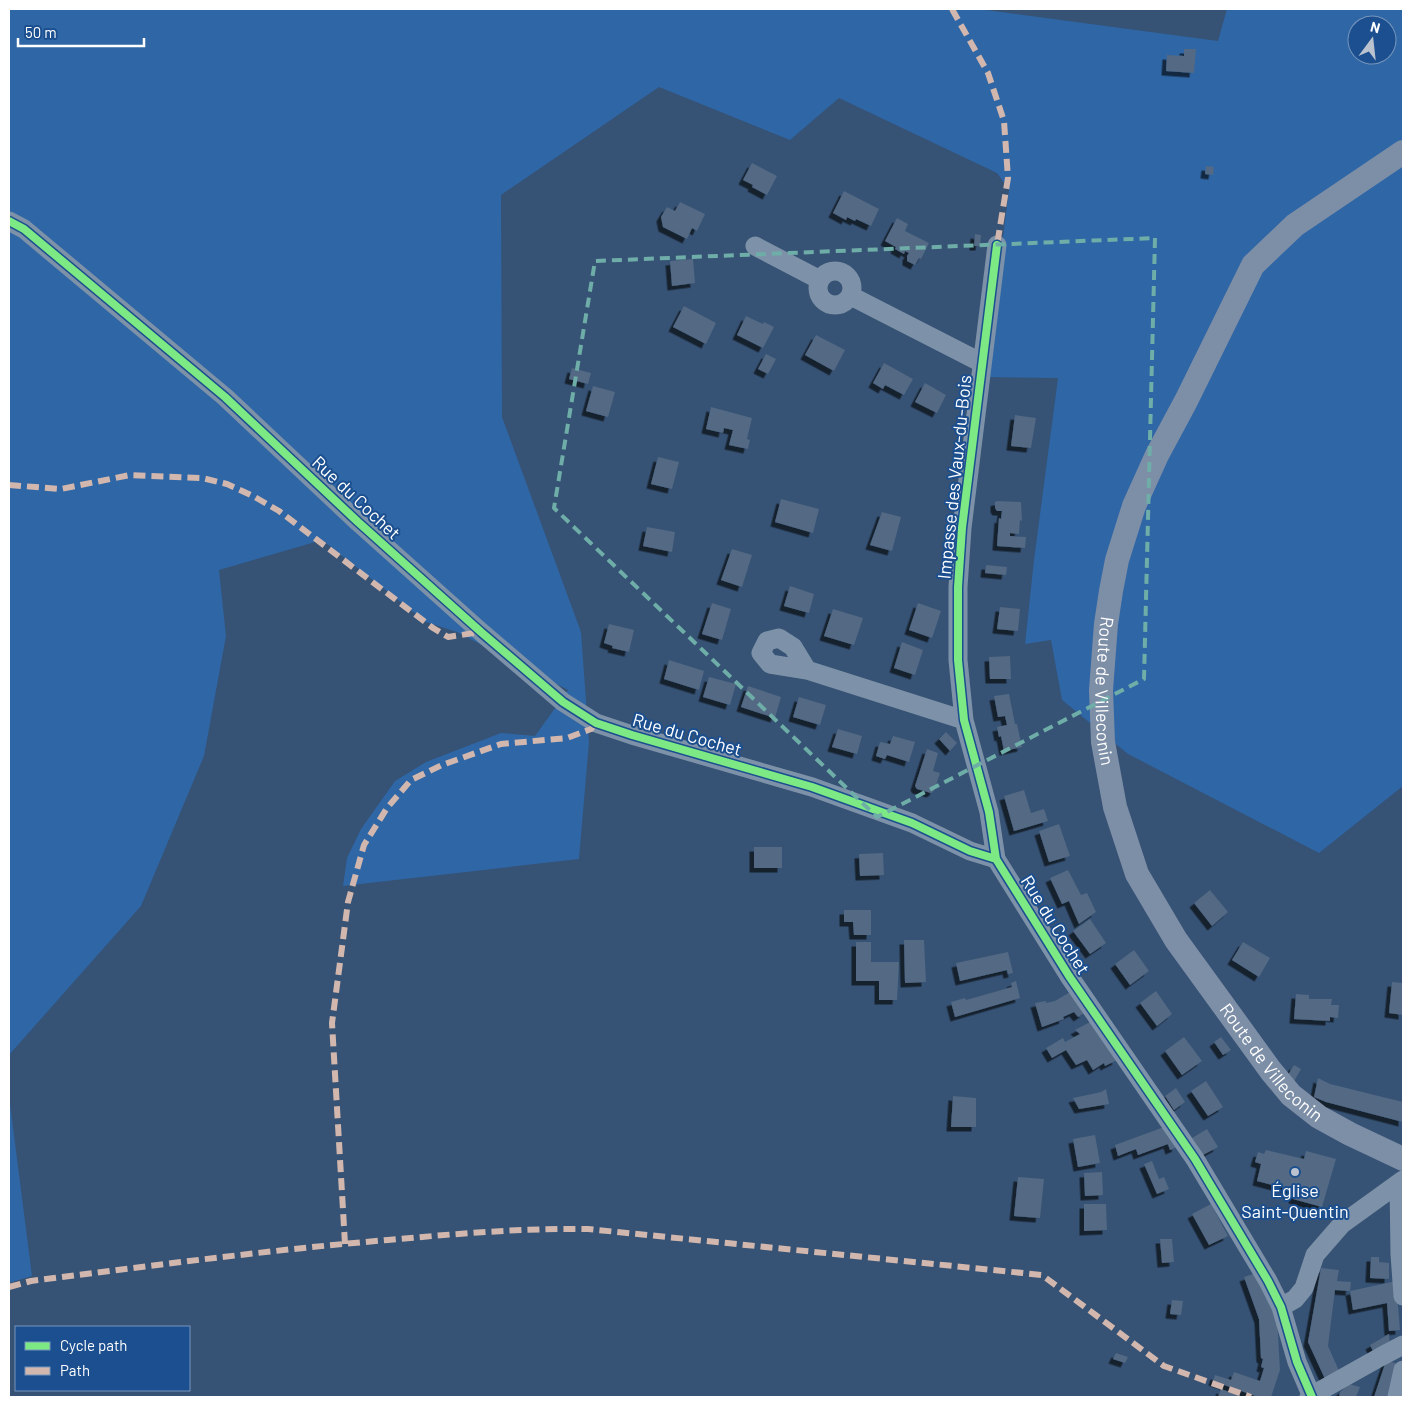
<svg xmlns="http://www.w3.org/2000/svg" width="1412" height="1406" font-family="Barlow,sans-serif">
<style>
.green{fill:#2f66a5;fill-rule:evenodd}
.building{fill:#526984;filter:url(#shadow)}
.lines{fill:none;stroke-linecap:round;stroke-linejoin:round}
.minor{stroke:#7d92a8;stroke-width:19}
.major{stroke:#7d8ea7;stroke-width:24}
.quiet{stroke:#d1b7ad;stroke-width:6;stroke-dasharray:12 6;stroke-linecap:butt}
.cycleway-casing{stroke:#1b4f8f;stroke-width:11}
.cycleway{stroke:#7ce984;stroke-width:8}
.marked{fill:none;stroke:#6fada8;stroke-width:4;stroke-dasharray:10 6;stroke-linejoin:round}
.poi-dot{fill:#b9c2ce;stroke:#1b4f8f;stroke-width:2}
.labels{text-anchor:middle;stroke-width:4;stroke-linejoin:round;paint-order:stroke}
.street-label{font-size:18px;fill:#fff;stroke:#1b4f8f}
.poi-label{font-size:18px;fill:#fff;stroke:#1b4f8f}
</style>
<defs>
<filter id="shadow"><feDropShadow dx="-4.5" dy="4.5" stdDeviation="0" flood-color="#0009"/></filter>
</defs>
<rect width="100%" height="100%" fill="#365274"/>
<path class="green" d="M 9,9 L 978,9 L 1218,41 L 1227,9 L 1403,9 L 1403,786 L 1319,853 L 1128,754 L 1062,700 L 1051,640 L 1025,644 L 1034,560 L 1058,378 L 985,377 L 1009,190 L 997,173 L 839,98 L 790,140 L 659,87 L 501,195 L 502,417 L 581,632 L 589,742 L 579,859 L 343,886 L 347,858 L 361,829 L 395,781 L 426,762 L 501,733 L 535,736 L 568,690 L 457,632 L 426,622 L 322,540 L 219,570 L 226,636 L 204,756 L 141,906 L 9,1055 ZM 1357,25 L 1387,25 L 1387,55 L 1357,55 Z
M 9,1096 L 32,1276 L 9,1283 Z"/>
<path class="building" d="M 1184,49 L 1196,49 L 1194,73 L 1166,71 L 1167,55 L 1184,56 Z
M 752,163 L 777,176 L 767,195 L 752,187 L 753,185 L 743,180 Z
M 1206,166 L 1214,167 L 1213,175 L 1205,174 Z
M 844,191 L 879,209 L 871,226 L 856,219 L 855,221 L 847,217 L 846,220 L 833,213 Z
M 680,202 L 705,214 L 697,231 L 692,228 L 687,239 L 663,227 L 661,217 L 667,207 L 675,211 Z
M 897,218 L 908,224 L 905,231 L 929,243 L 921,259 L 919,258 L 915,265 L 907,261 L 907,256 L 909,253 L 905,251 L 904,254 L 895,249 L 896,247 L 885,241 Z
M 975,234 L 981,235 L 980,246 L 974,246 Z
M 693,259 L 695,283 L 672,286 L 670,261 Z
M 684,306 L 716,323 L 706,344 L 673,327 Z
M 746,316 L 763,324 L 764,322 L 774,327 L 763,348 L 737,335 Z
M 816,335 L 845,350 L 834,371 L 805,355 Z
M 766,354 L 776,359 L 768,374 L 758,369 Z
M 884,363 L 913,379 L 904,395 L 885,385 L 883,389 L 873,383 Z
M 572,368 L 591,373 L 588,384 L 569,379 Z
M 925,383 L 946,395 L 937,413 L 915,402 Z
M 593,386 L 615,392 L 608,417 L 586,411 Z
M 711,407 L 752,418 L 747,439 L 750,440 L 748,449 L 729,445 L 733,430 L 724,428 L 723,433 L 706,429 Z
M 1015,415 L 1036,418 L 1031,448 L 1011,446 Z
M 658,457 L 679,462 L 672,489 L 651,484 Z
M 781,499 L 819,509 L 813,533 L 775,522 Z
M 997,501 L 1021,502 L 1022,521 L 1020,520 L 1019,534 L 1010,533 L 1010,536 L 1026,537 L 1025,548 L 997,546 L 999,518 L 1001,519 L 1002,511 L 997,511 L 995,508 L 995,502 Z
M 882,512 L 901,517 L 892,551 L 870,545 Z
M 647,527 L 675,532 L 672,552 L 643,546 Z
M 732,549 L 752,555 L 742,587 L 721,580 Z
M 986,565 L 1007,567 L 1006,575 L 985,573 Z
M 790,586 L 814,594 L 809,613 L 784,606 Z
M 712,603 L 731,609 L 722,640 L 702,634 Z
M 918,603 L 941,611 L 932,638 L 909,630 Z
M 1000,607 L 1020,609 L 1018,631 L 997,629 Z
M 833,609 L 863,618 L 854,645 L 824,636 Z
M 609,624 L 634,630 L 629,652 L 612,648 L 613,646 L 604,643 Z
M 902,642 L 923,650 L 915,675 L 894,668 Z
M 1010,656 L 1011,679 L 990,679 L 989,657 Z
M 669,660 L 704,671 L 699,690 L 664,679 Z
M 709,677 L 736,684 L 730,705 L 703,697 Z
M 748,686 L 781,697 L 775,718 L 741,707 Z
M 1009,694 L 1015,724 L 1017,724 L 1022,747 L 1004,751 L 1001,736 L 999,737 L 997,727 L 1007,725 L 1005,716 L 998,717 L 994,696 Z
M 799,697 L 826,705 L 820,725 L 793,717 Z
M 838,729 L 862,736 L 857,754 L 832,747 Z
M 946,732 L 957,743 L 950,751 L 939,739 Z
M 893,736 L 915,742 L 909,762 L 887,755 L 885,759 L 876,756 L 880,742 L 890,744 Z
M 927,749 L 938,753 L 933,771 L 940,773 L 934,791 L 931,793 L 917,789 L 915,786 Z
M 1024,790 L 1031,813 L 1044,809 L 1048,821 L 1014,831 L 1004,796 Z
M 1059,824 L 1070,856 L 1049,862 L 1039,831 Z
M 754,847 L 782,847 L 782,868 L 754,868 Z
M 883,853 L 884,875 L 860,876 L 859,854 Z
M 1068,870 L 1081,895 L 1087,893 L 1096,912 L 1079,924 L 1069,901 L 1062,904 L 1050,878 Z
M 1210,890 L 1228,912 L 1212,926 L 1194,903 Z
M 844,910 L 871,910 L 871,935 L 854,935 L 853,922 L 844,922 Z
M 1090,919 L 1106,943 L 1090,954 L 1073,931 Z
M 904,940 L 924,940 L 926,982 L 905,983 Z
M 856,942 L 871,942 L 871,962 L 899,962 L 897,1000 L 879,1000 L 879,981 L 856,981 Z
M 1243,942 L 1270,958 L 1259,977 L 1232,960 Z
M 1134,950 L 1149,971 L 1130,985 L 1115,964 Z
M 1008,952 L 1013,973 L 1008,974 L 1007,970 L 960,981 L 956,963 Z
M 1016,981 L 1020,998 L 955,1017 L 951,1002 L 965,998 L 966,1000 L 1012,987 L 1011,983 Z
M 1392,982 L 1403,983 L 1403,1015 L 1389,1013 Z
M 1156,991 L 1172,1014 L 1157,1026 L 1140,1003 Z
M 1070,992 L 1084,1013 L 1078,1017 L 1074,1012 L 1063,1017 L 1064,1019 L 1042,1027 L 1035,1003 L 1046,1001 L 1046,1003 L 1055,1001 Z
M 1296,994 L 1309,995 L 1309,999 L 1332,999 L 1331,1005 L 1339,1005 L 1338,1018 L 1330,1017 L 1330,1021 L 1294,1019 Z
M 1090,1022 L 1117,1060 L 1105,1066 L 1104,1063 L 1093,1070 L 1087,1060 L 1076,1065 L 1066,1050 L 1052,1058 L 1046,1048 L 1063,1038 L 1065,1042 L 1080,1034 L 1075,1030 Z
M 1184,1037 L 1202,1061 L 1182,1075 L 1165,1051 Z
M 1221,1037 L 1231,1050 L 1223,1055 L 1214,1042 Z
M 1294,1065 L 1301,1069 L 1292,1085 L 1286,1078 Z
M 1318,1078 L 1330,1084 L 1403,1102 L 1403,1122 L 1326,1102 L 1314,1097 Z
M 1206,1081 L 1223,1107 L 1208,1116 L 1191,1091 Z
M 1176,1088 L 1185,1102 L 1174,1110 L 1165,1096 Z
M 1106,1089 L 1109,1104 L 1079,1109 L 1073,1098 L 1101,1092 Z
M 953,1096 L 976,1098 L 976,1127 L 951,1127 Z
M 1164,1127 L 1177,1147 L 1170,1150 L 1168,1144 L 1138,1155 L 1136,1149 L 1118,1156 L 1115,1145 Z
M 1207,1129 L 1218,1147 L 1203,1155 L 1192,1138 Z
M 1095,1135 L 1100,1163 L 1078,1167 L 1073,1139 Z
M 1266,1150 L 1304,1159 L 1306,1151 L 1336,1159 L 1322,1207 L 1293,1199 L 1295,1191 L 1257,1181 L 1261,1164 L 1255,1162 L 1258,1152 L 1264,1154 Z
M 1152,1161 L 1159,1179 L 1164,1177 L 1169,1189 L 1157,1194 L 1144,1164 Z
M 1102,1172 L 1103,1195 L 1085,1196 L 1084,1173 Z
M 1018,1177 L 1044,1179 L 1040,1218 L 1014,1216 Z
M 1084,1204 L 1106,1204 L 1107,1230 L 1084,1231 Z
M 1211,1204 L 1228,1236 L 1209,1245 L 1192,1214 Z
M 1160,1239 L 1172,1239 L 1174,1262 L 1162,1263 Z
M 1371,1257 L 1379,1257 L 1379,1262 L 1389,1263 L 1389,1279 L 1370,1278 Z
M 1321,1268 L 1339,1270 L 1337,1281 L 1351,1282 L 1350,1291 L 1335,1290 L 1328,1346 L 1340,1373 L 1326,1381 L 1308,1342 Z
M 1256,1273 L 1277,1315 L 1280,1370 L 1271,1397 L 1258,1397 L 1213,1381 L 1215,1375 L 1231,1380 L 1234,1372 L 1260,1381 L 1264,1368 L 1261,1367 L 1263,1359 L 1261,1358 L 1259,1319 L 1244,1277 Z
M 1396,1281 L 1400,1330 L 1389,1331 L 1387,1303 L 1353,1310 L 1350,1291 Z
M 1172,1300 L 1183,1301 L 1181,1315 L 1170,1314 Z
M 1389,1334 L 1390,1347 L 1375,1355 L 1370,1345 Z
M 1116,1353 L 1128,1357 L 1125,1363 L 1113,1359 Z
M 1386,1361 L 1400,1364 L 1392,1397 L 1374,1397 Z
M 1349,1384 L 1360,1387 L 1356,1397 L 1339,1397 L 1340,1392 Z
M 1221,1389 L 1243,1397 L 1218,1397 Z"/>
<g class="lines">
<path class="minor" d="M 9,221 L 24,229 L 225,397 L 358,522 L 481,632 L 563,702 L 596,723 L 632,735 L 812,787 L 912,823 L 970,851 L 996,859
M 997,245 L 962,528 L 958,587 L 958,660 L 964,720 L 989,812 L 996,859 L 1069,976 L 1195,1159 L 1268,1281 L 1281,1307 L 1297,1362 L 1312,1397
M 755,246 L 820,280
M818 288a17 17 0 1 1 34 0a17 17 0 1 1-34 0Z
M 851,296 L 982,363
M 807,670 L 770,664 L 761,653 L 767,641 L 779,638 L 793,647 L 807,670 L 964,720
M 1399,1183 L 1400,1254 L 1403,1296
M 1281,1307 L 1295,1299 L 1304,1288 L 1315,1255 L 1342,1224 L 1403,1180
M 1309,1397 L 1382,1356 L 1403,1345
M 1397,1397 L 1403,1370"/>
<path class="major" id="s1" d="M 1403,152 L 1295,225 L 1253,265 L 1186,401 L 1157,455 L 1134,506 L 1117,560 L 1111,591 L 1106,624 L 1101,690 L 1103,742 L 1115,807 L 1137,874 L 1176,940 L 1271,1071 L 1291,1095 L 1319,1117 L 1350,1134 L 1403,1159"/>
<path class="quiet" d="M 952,9 L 988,73 L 1004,121 L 1008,178 L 997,245
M 9,485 L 61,489 L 130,475 L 202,478 L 227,484 L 253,496 L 279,511 L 433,628 L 448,637 L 481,632
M 345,1244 L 332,1023 L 348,902 L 364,845 L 387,808 L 411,780 L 442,765 L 501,744 L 567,738 L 591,729 L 596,723
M 9,1287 L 31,1281 C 150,1266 268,1250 388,1240 C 454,1234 521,1228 588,1229 L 1042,1275 L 1164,1366 L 1251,1397"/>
<g class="cycleway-casing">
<path id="cycleway" d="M 9,221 L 24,229 L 225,397 L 358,522 L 481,632 L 563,702 L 596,723 L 632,735 L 812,787 L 912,823 L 970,851 L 996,859
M 997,245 L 962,528 L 958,587 L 958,660 L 964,720 L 989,812 L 996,859 L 1069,976 L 1195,1159 L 1268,1281 L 1281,1307 L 1297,1362 L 1312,1397"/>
</g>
<use href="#cycleway" class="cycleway"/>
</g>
<path class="marked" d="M 1155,238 L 1144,679 L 877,817 L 554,508 L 595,261 Z"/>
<circle class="poi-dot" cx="1295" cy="1172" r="5"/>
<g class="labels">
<g class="street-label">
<text transform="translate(955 477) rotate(-84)" y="6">Impasse des Vaux-du-Bois</text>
<text transform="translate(356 498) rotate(43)" y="6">Rue du Cochet</text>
<text dy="6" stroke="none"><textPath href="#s1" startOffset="646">Route de Villeconin</textPath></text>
<text transform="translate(687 735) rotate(16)" y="6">Rue du Cochet</text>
<text transform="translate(1055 925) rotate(58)" y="6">Rue du Cochet</text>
<text dy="6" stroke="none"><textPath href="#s1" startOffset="1066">Route de Villeconin</textPath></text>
</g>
<g class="poi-label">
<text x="1295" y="1197">Église<tspan x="1295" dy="21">Saint-Quentin</tspan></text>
</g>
</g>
<rect width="1412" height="1406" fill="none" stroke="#ffffff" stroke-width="20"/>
<rect x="15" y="1326" width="175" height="65" fill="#1b4f8f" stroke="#7695bc"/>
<rect x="25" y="1342" width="25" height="8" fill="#7ce984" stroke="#7695bc"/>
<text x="60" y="1351" font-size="15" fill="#ffffff">Cycle path</text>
<rect x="25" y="1367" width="25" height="8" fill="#d1b7ad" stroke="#7695bc"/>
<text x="60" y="1376" font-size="15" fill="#ffffff">Path</text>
<g transform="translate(1372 40) rotate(15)"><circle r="24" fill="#1b4f8f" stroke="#7695bc"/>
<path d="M0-4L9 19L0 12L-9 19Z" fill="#b9c2ce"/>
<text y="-8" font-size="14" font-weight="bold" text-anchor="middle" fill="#ffffff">N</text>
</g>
<path d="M18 38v8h126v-8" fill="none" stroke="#ffffff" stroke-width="2.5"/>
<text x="25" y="38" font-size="15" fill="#ffffff" stroke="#1b4f8f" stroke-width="4" paint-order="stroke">50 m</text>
</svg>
